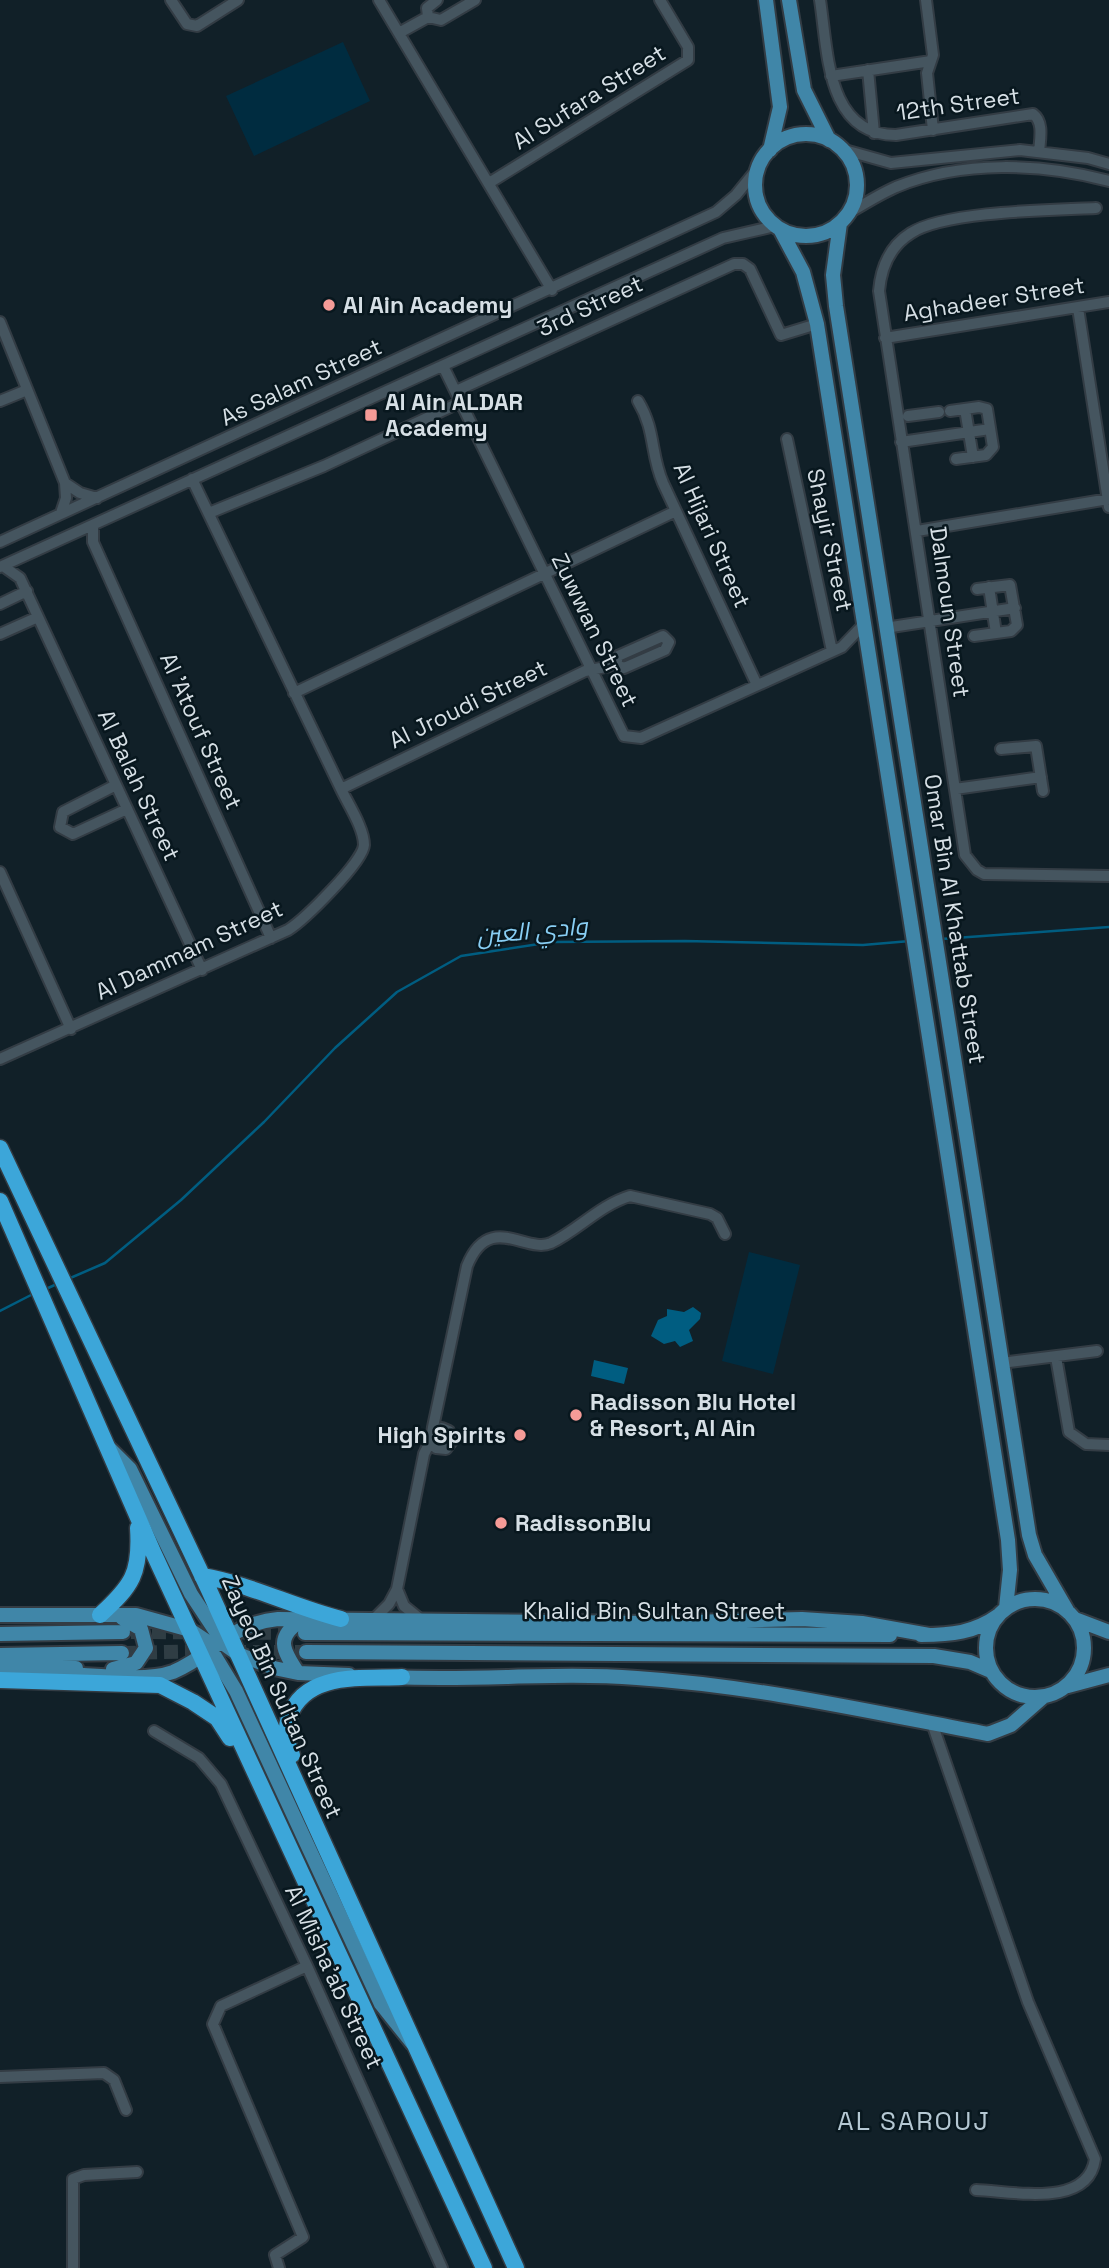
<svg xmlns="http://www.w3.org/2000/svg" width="1109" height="2268" font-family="'Space Grotesk',Cairo,sans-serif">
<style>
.green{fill:#002c40}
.water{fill:#005d81}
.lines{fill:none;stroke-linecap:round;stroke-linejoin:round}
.stream{stroke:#005d81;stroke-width:2.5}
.major-tunnel{stroke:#2f3d44;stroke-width:14;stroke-dasharray:14 7;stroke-linecap:butt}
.minor-casing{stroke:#333c44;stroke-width:14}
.major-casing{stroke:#333c44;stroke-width:18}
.highway-casing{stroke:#333c44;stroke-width:19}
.minor{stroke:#45555f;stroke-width:10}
.major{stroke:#4086a8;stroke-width:14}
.highway{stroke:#3ca6d9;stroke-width:16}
.poi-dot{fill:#f59b97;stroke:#08171e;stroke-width:2.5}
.labels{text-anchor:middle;stroke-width:5;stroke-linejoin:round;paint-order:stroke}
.street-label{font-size:23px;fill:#d6dfe5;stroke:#08171e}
.poi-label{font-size:23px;font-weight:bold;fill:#d6dfe5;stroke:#08171e;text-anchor:start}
.water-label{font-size:24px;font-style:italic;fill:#89cff5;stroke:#08171e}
.quarter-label{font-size:26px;letter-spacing:2px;fill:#b5c8d3;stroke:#08171e}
</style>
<rect width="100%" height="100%" fill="#112028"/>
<path class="green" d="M 343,42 L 370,101 L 254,156 L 226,96 Z
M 749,1252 L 800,1265 L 773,1374 L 722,1361 Z"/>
<path class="water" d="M 693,1307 L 701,1313 L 700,1319 L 689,1330 L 693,1341 L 680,1347 L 675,1341 L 664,1344 L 651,1336 L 658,1320 L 667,1316 L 667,1309 L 684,1312 Z
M 594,1360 L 628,1368 L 624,1384 L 591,1376 Z"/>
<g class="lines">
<path class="stream" d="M 941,939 L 1109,927
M 68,1279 L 105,1263 L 181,1200 L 264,1122 L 335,1048 L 397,992 L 461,956 L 552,942 L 685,941 L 863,945 L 910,941
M 46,1289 L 59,1283
M 0,1311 L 33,1294"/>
<path class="major-tunnel" d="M 131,1632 L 305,1633
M 232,1652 L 306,1652
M 122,1653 L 208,1651"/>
<g class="minor-casing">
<path id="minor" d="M 171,0 L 187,24 L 197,26 L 238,0
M 379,0 L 552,290
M 820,0 C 828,51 826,135 896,135 L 1033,114 C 1044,122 1040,139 1039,152
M 926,0 L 933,55 L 927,73 L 933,130
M 428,17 L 441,20 L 475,0
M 428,17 L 427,8 L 437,0
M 399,33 L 428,17
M 868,70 L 874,133
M 831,76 L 931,61
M 841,149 L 891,163 L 1020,150 L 1088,158 L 1109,164
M 489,183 L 688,60 L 688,47 L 660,0
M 1096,208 C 1053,210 945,211 911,233 C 890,246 881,268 879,291 L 965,855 L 977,870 L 984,874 L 1109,876
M 849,213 C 864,204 880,194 896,187 C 962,160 1042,163 1109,181
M 1078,308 L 1109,507
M 0,322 L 65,483 L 66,498 L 61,513
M 885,338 L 1109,302
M 443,366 L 624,736 L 641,738 L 842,647 L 863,625
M 456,391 L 734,264 L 743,264 L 750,269 L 781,335 L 817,324
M 0,401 L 27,390
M 638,401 C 656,431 650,453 663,483 L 757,685
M 965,409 L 973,457
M 950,411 L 979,407 L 987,409 L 993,447 L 986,455 L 956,459
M 908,416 L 939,412
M 787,439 L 832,651
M 901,442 L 990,429
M 65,483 L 80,493 L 97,498
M 209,513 L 324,466 L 461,402
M 93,525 L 93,542 L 271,938
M 917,531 L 1109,499
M 0,542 L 716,212 L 736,195 L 758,168
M 3,566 L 20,578 L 202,970
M 0,567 L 723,238 L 775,226
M 989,587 L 996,633
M 0,604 L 27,591
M 885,628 L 1015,608
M 0,634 L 38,617
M 663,636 L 669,642 L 665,650 L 624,668 L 616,665 L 618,656 Z
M 974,636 L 1011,631 L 1017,625 L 1010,585 L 977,589
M 294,693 L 676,511
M 1001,749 L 1036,746 L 1043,791
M 116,785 L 63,812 L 60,827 L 73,834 L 127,809
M 341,789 L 585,671 L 616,665
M 955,789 L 1041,777
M 0,872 L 71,1029
M 0,1059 L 288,930 C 304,920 363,862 364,845 C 364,828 348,804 341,789 L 192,479
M 1056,1357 L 1069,1432 L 1086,1444 L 1109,1445
M 1001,1363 L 1097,1351
M 432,1437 L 442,1428 L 449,1431 L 452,1441 L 446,1449 L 436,1448 C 430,1441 432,1435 433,1427 L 467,1266 C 489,1211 526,1254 551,1243 C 578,1230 600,1205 630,1196 L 710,1214 L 717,1218 L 725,1234
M 397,1589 L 404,1606 L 420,1619
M 374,1619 L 389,1604 L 397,1589 L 424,1454 L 431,1440
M 932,1723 L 1028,2002 L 1095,2159 C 1088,2209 1012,2191 976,2190
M 154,1731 L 199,1758 L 221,1784 L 307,1966 L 442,2268
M 0,2077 L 104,2073 L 114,2080 L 126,2110
M 73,2268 L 73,2179 L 84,2175 L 137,2172
M 279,2268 L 275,2255 L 303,2237 L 213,2024 L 221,2006 L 307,1966"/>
</g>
<g class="major-casing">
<path id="major" d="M 766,0 L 780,107 L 770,150
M 789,0 L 804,90 L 829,140
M755 185a51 51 0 1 1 102 0a51 51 0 1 1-102 0Z
M 840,223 L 833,275 L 836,306 L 1029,1535 L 1035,1555 L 1068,1612
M 780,229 L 803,272 L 817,324 L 1008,1540 L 1010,1570 L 1006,1608
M 110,1449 L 130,1469 L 191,1594 L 224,1644 L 238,1654 L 274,1668 L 298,1673 L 349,1675
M986 1648a49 49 0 1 1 98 0a49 49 0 1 1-98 0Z
M 0,1615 L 136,1615 L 190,1630 L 205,1640 L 236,1691 L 381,2004 L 413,2044
M 1075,1619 L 1109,1632
M 305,1633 L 890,1635
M 0,1634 L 123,1632
M 921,1635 C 951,1635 974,1633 999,1615
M 306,1652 L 934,1656 L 970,1662 L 991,1671
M 0,1655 L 122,1653
M 0,1668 L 76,1668
M 113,1669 L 136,1663 L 146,1648 L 141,1629 L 122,1618
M 298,1673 C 282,1649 275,1637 303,1619
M 64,1674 C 94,1675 146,1682 173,1672 C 214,1655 228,1624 278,1619 L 654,1623 L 802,1619 L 862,1623 L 929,1635
M 394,1677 C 475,1681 556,1672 637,1678 C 757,1686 871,1712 988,1734 L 1011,1725 L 1043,1697
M 1068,1686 L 1109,1675"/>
</g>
<g class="highway-casing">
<path id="highway" d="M 0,1148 L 209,1590 L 516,2268
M 0,1201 L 153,1552 L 484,2268
M 202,1576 C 250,1584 293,1607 341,1619
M 100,1615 C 132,1586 141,1573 138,1528
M 0,1680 L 160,1685 L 193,1702 L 217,1718 L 230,1738
M 292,1755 C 286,1742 285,1730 289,1717 C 305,1671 363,1679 402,1677"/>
</g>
<use href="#minor" class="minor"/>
<use href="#major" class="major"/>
<use href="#highway" class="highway"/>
</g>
<g class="poi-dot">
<circle cx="329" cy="305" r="7"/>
<rect x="364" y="408" width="14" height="14" rx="3.5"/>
<circle cx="576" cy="1415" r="7"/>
<circle cx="520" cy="1435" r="7"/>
<circle cx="501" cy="1523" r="7"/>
</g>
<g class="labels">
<g class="street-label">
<text transform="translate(589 97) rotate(-32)" y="8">Al Sufara Street</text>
<text transform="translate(958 104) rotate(-8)" y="8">12th Street</text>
<text transform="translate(994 299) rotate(-9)" y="8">Aghadeer Street</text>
<text transform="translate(590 306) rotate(-25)" y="8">3rd Street</text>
<text transform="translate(301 382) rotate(-25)" y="8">As Salam Street</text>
<text transform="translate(712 535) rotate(66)" y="8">Al Hijari Street</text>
<text transform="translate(830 540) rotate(78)" y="8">Shayir Street</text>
<text transform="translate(950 612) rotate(82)" y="8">Dalmoun Street</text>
<text transform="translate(595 630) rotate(64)" y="8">Zuwwan Street</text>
<text transform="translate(468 704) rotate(-26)" y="8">Al Jroudi Street</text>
<text transform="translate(201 731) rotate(66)" y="8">Al 'Atouf Street</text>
<text transform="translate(139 785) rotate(65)" y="8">Al Balah Street</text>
<text transform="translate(955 919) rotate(81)" y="8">Omar Bin Al Khattab Street</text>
<text transform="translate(189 950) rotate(-25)" y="8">Al Dammam Street</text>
<text x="654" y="1619">Khalid Bin Sultan Street</text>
<text transform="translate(282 1697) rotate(66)" y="8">Zayed Bin Sultan Street</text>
<text transform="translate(334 1977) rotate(65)" y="8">Al Misha'ab Street</text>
</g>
<g class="poi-label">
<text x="343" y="313">Al Ain Academy</text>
<text x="385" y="410">Al Ain ALDAR<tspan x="385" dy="26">Academy</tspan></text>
<text x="590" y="1410">Radisson Blu Hotel<tspan x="590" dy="26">&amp; Resort, Al Ain</tspan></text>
<text x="506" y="1443" text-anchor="end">High Spirits</text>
<text x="515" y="1531">RadissonBlu</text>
</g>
<g class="water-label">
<text transform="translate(532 931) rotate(-5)" y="8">وادي العين</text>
</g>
<g class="quarter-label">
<text x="914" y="2130">AL SAROUJ</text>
</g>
</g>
</svg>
